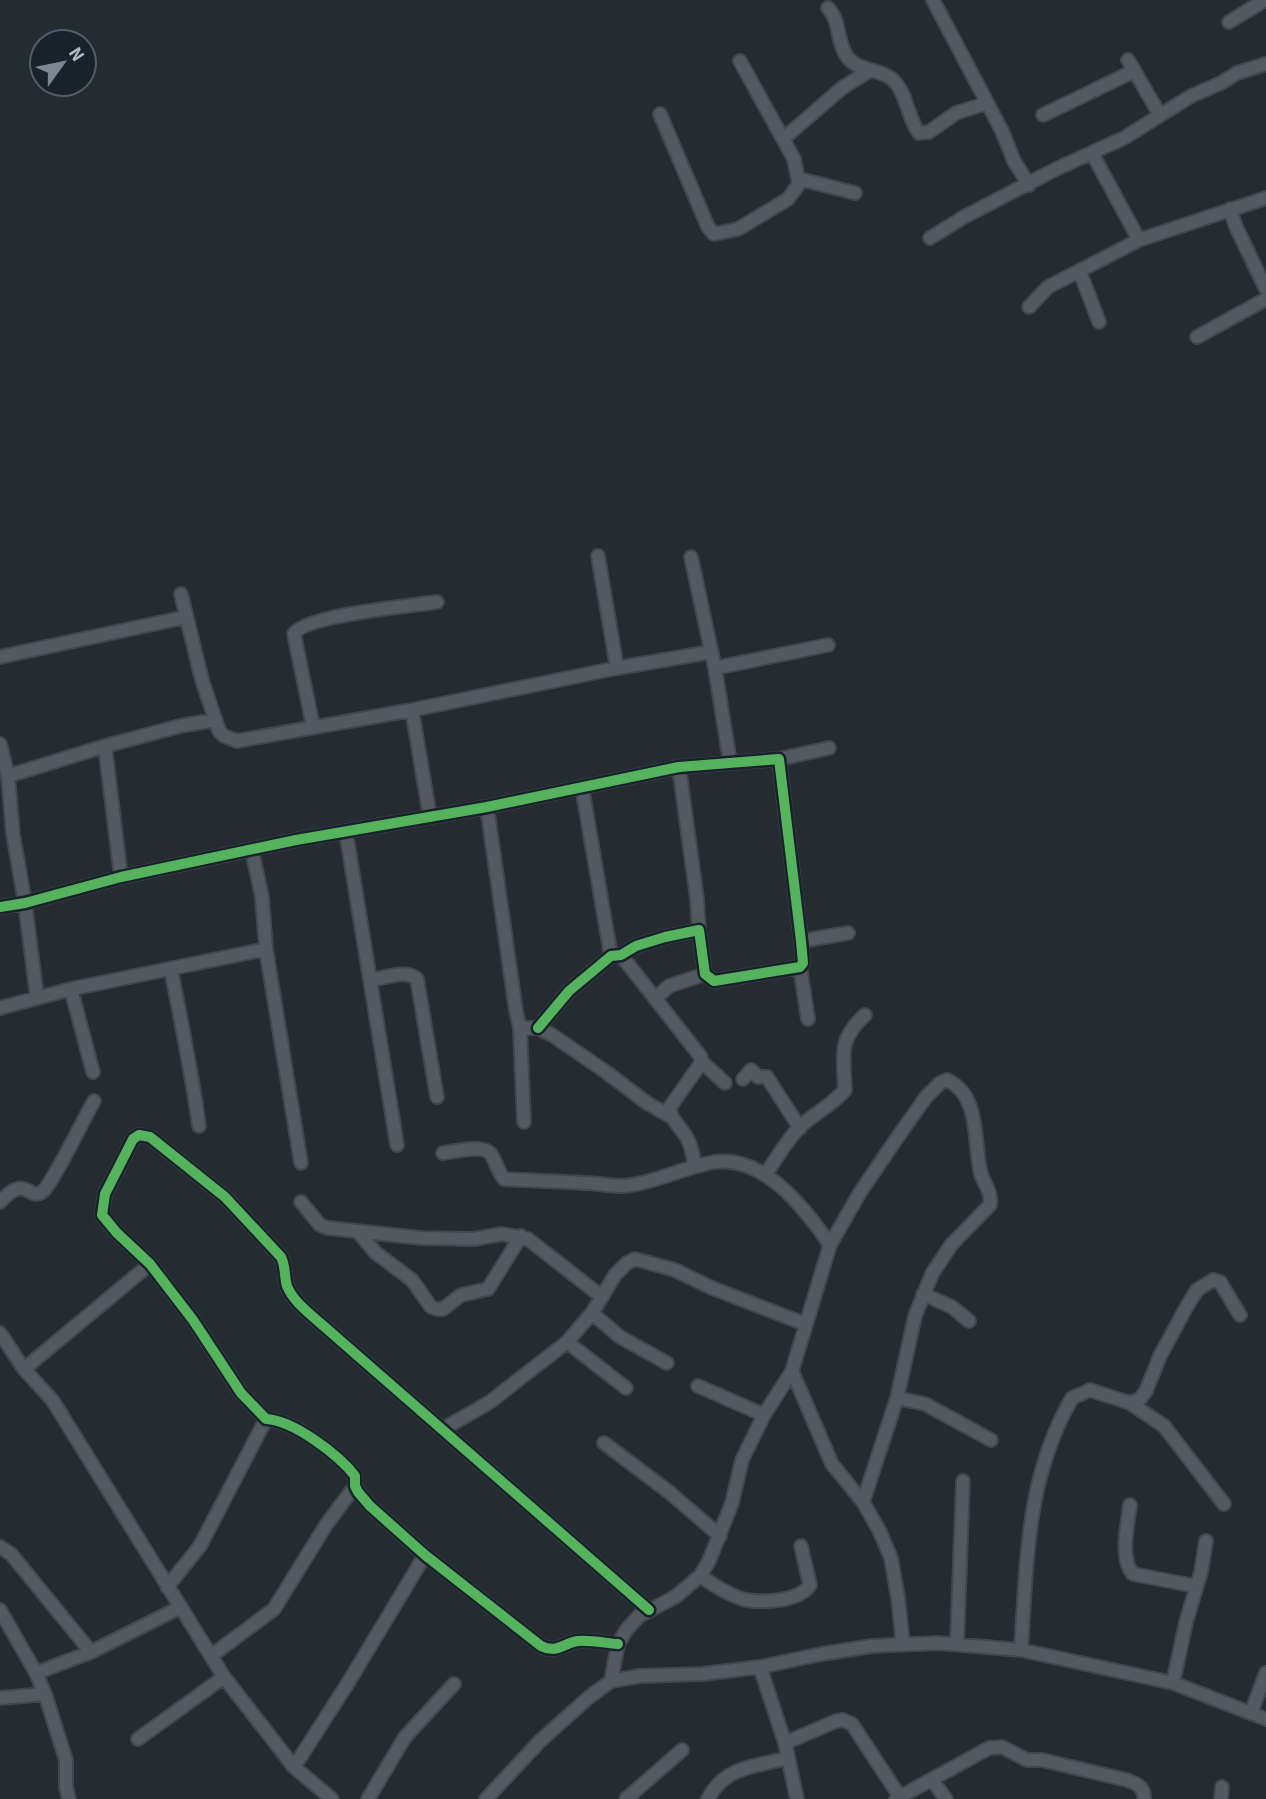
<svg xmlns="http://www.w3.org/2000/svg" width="1266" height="1799" font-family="'Source Sans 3',sans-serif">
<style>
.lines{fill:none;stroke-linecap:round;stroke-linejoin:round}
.minor-casing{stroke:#42474c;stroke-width:16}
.minor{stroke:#525960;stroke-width:12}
.cycleway-casing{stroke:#17222b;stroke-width:15}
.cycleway{stroke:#56b35d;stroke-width:10}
</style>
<rect width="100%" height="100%" fill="#242b31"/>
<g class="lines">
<g class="minor-casing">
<path id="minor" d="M 933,0 L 1002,131 L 1014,161 L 1029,185
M 828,8 C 841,21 836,43 848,58 C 860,72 879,68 892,79 C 907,92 907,117 919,133 L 929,132 L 956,113 L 987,103
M 1229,22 L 1265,0
M 1128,60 L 1160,115
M 660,114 L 708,227 L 714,234 L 738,229 L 788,199 L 799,184 L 794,159 L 740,61
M 1043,115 L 1134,71
M 783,139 L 842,88 L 869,71
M 1092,153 L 1139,240
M 800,179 L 855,193
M 1230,209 L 1236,227 L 1266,289
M 930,238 L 964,217 L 1056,169 L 1124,138 L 1191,96 L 1221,83 L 1237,73 L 1266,64
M 1080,272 L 1099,322
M 1029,307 L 1048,287 L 1139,240 L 1266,198
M 1197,337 L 1266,299
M 598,556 L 617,668
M 691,557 L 715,668 L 730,762
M 181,594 L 202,680 L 219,731 L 224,736 L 237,741 L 412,710 L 617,668 L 711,652
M 0,657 L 186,617
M 715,668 L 828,645
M 412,710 L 430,817
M 313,726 L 294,634 C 305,615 411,606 437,602
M 0,744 L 8,776 L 13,834 L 25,903 L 37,997
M 779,759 L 829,748
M 679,767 L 697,899 L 699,930
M 8,776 L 105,746
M 582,787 L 611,956
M 487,807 L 516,1011 L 520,1028 L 538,1028 L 552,1035 L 606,1072 L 647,1103 L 670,1116
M 346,832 L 397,1145
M 252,851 L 262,897 L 266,949 L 301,1163
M 121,877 L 105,746 L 180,726 L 215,720
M 0,907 L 25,903 L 121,877 L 296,840 L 487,807 L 679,767 L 779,759 L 801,941 L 803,963 L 800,967 L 714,981 L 705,974 L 699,930 L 665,937 L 636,946 L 621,955 L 611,956 L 569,991 L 538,1028
M 801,941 L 848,933
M 621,955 L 701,1057 L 701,1063 L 670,1107 C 670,1120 681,1127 687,1138 C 692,1148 694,1156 694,1167
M 800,967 L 808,1019
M 171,969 C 181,1022 192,1073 199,1126
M 371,980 C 384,978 406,969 417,979 L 437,1097
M 71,989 L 93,1072
M 655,999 L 669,986 L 705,974
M 0,1008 L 71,989 L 266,949
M 520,1028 L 524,1122
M 701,1061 L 725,1083
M 743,1079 L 751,1070 L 758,1077 L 767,1077 L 800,1128
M 443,1153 C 454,1152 481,1144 490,1153 C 496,1160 497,1171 504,1179 C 531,1181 558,1181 584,1183 C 597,1183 609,1186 622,1186 C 652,1184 680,1169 709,1163 C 761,1151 805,1208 830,1245
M 765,1175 C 777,1158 787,1139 802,1125 C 817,1112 833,1104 845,1090 C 844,1056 837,1040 865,1015
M 0,1202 C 27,1173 28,1201 42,1192 C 52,1185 85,1116 94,1101
M 301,1202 L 320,1225 L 328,1228 L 421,1238 L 474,1239 L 502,1234 L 528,1239 L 602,1297
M 358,1232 L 376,1253 L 412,1280 L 431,1307 L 437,1309 L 443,1309 L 461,1295 L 488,1289 L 521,1236
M 923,1294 L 952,1307 L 969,1321
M 592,1313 L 620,1337 L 667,1363
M 0,1333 L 24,1369 L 53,1401 L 224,1677 L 294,1767 L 332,1799
M 567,1342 L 626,1388
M 24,1369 L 150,1264
M 792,1371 L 832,1464 L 863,1502 L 879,1530 L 891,1558 L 898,1598 L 903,1645
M 698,1386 L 764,1415
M 897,1398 L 925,1404 L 991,1440
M 1130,1403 L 1164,1426 L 1224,1504
M 443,1429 L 490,1402 L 567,1342 L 592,1313 L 615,1275 L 627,1263 L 635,1259 L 675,1270 L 712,1288 L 805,1324
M 604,1443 L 669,1492 L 720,1536
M 1130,1505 C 1128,1524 1119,1558 1133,1574 L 1195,1586
M 0,1547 L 11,1554 L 91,1652
M 700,1576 C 714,1585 730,1596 746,1600 C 764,1603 800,1601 810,1585 L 801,1546
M 167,1587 L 200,1546 L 266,1419
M 0,1610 L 36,1673 L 45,1694 L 66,1760 L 66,1787 L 69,1799
M 618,1644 C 605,1643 591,1640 578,1641 C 563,1643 557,1654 541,1646 L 425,1555 L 370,1506 L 358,1492 L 355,1486 L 355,1476 C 339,1455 293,1420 266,1419 L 241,1393 L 193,1320 L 150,1264 L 117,1233 L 102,1215 L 105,1194 L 133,1139 L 139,1135 L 150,1137 L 225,1197 L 281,1257 C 286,1267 284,1276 287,1286 C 293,1301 308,1312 319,1322 L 649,1610
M 957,1644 L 963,1481
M 1021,1650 C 1027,1560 1026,1478 1072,1398 L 1090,1390 L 1130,1403 L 1140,1399 L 1146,1391 L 1160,1356 L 1187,1306 L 1197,1290 L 1213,1280 L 1220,1282 L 1240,1315
M 211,1656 L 274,1609 L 326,1525 L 355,1486
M 760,1667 L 785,1743 L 797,1799
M 36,1673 L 91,1652 L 181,1607
M 611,1681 L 618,1644 L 627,1629 L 639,1616 L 675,1597 L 700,1576 L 709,1561 L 732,1503 L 742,1460 L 764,1415 L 792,1371 L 830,1245 L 859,1194 L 897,1138 L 926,1097 L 940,1083 L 947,1080 C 982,1096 973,1145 981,1174 C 985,1185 992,1193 990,1205 L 951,1245 L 932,1274 L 915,1316 L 897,1398 L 863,1502
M 1173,1683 L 1186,1622 L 1201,1572 L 1206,1541
M 0,1698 L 45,1694
M 1251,1713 L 1266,1673
M 138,1739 L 224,1677
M 785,1743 L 836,1721 L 843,1720 L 852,1724 L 900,1797
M 294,1767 L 348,1683 L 425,1555
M 932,1780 L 946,1799
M 368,1799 L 405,1737 L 454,1684
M 486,1799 L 540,1741 L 588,1698 L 611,1681 L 640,1676 L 702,1674 L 760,1667 L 821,1654 L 872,1646 L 938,1643 L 1021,1650 L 1173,1683 L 1266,1719
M 626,1799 L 682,1750
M 708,1799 C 725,1766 754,1767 788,1758
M 896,1799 L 989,1748 L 1002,1747 L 1027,1760 L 1042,1760 L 1127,1780 C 1137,1784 1145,1787 1144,1799
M 1221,1799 L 1222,1787"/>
</g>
<use href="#minor" class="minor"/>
<g class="cycleway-casing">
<path id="cycleway" d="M 0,907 L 25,903 L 121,877 L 296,840 L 487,807 L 679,767 L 779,759 L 801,941 L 803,963 L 800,967 L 714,981 L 705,974 L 699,930 L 665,937 L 636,946 L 621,955 L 611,956 L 569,991 L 538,1028
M 618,1644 C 605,1643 591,1640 578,1641 C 563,1643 557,1654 541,1646 L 425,1555 L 370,1506 L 358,1492 L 355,1486 L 355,1476 C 339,1455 293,1420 266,1419 L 241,1393 L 193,1320 L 150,1264 L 117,1233 L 102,1215 L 105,1194 L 133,1139 L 139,1135 L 150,1137 L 225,1197 L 281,1257 C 286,1267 284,1276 287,1286 C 293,1301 308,1312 319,1322 L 649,1610"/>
</g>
<use href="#cycleway" class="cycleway"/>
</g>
<g transform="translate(63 63) rotate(57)"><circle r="33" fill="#17222b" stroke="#525e69" stroke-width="2"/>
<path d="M0-5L12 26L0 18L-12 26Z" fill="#7c8791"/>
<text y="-10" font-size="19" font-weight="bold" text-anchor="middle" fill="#abb8c5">N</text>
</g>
</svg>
